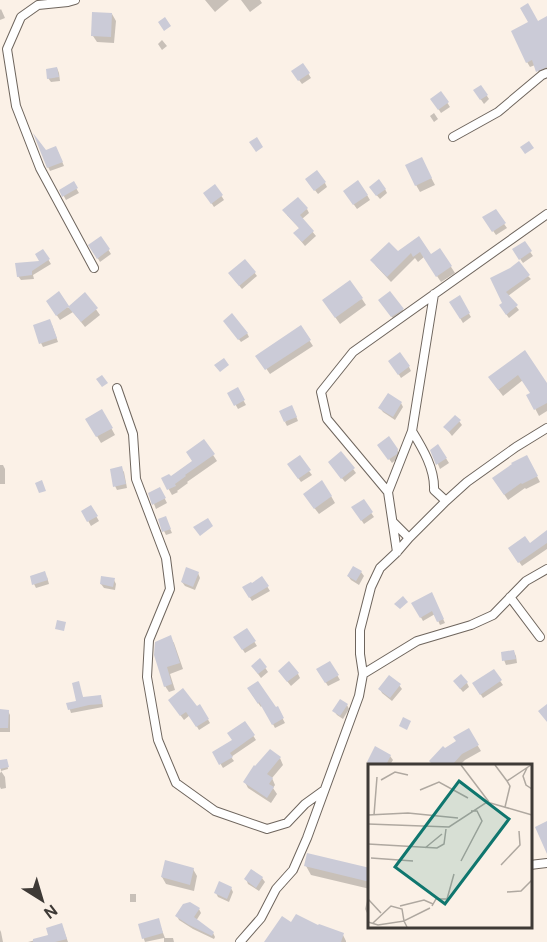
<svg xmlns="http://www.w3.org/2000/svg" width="547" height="942" font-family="'DM Sans',sans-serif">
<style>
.shadow{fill:#0003}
.building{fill:#cbcbd7}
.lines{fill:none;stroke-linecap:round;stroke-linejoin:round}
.minor-casing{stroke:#6e655d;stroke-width:10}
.minor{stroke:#fff;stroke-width:8}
.inset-road{fill:none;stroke:#afa8a0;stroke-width:1.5}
.view{fill:#0f766e;fill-opacity:0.15;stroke:#0f766e;stroke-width:3}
.inset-edge{fill:none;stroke:#3e3a36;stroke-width:3}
</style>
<rect width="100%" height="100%" fill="#fbf1e7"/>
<path class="shadow" d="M 205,0 L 229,0 L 215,12 Z
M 241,0 L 260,0 L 262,3 L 250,12 Z
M 1,9 L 5,18 L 0,20 L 0,10 Z
M 112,14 L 116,21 L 114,43 L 97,42 L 93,36 Z
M 547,18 L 547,73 L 541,77 L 535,65 L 530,67 L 527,62 L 537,22 Z
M 162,40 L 167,46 L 162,50 L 158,44 Z
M 303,65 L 311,78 L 302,84 L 293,72 Z
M 57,68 L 59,73 L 60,81 L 51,82 L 48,78 Z
M 481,87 L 489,99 L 484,104 L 475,91 Z
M 441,93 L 450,107 L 441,113 L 432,99 Z
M 434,113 L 438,119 L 434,122 L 430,116 Z
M 45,152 L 58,152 L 64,166 L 50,171 L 48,167 Z
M 425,166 L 435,185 L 420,192 L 416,185 Z
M 73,183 L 79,193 L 66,200 L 61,191 Z
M 325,183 L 327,187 L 318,194 L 310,184 Z
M 215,186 L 224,200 L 214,207 L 205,193 Z
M 385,189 L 387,193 L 380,199 L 373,191 Z
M 347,195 L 367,195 L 370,200 L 357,209 Z
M 307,209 L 309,213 L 302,219 L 316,236 L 305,246 L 295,234 L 300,229 L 287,215 Z
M 495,211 L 507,228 L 496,235 L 484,218 Z
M 101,238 L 111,254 L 100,262 L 90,245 Z
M 418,238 L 431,256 L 440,250 L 455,273 L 441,282 L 424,257 L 418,262 L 415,258 L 391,282 L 376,266 L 372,260 L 398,253 Z
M 524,243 L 533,256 L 523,263 L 514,250 Z
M 43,251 L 51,264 L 33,275 L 34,279 L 21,280 L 18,276 L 42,262 Z
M 254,272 L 257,276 L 242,289 L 232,277 Z
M 528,276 L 531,279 L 508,296 L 519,310 L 509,318 L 503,310 L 504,303 L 492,278 Z
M 59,293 L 68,308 L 85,294 L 100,315 L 85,327 L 73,312 L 60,320 L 51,307 Z
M 459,297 L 471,317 L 463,323 L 451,303 Z
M 362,299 L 366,305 L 340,324 L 328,307 Z
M 383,305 L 402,309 L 405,313 L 395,321 Z
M 227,324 L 247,333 L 249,337 L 241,342 Z
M 52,325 L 58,342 L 43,347 L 41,343 Z
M 309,340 L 313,346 L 270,374 L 261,361 Z
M 524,352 L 547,385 L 547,411 L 539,416 L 528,395 L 532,393 L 523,380 L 503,396 L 494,384 Z
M 393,365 L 409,367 L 411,371 L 401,378 Z
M 237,389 L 246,405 L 238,409 L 229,393 Z
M 401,403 L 403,407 L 395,420 L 383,412 L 380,408 Z
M 102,411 L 115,435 L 101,443 L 87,419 Z
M 294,411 L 298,421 L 287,426 L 285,422 Z
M 459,421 L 462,425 L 452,436 L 445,427 Z
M 204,441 L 217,461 L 187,482 L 188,483 L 177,491 L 178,492 L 172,495 L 163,479 L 170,478 L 193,461 Z
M 438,446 L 449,463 L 440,469 L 432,450 Z
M 382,449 L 397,450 L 400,455 L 398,458 L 392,463 Z
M 341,453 L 356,473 L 345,482 L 332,466 Z
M 530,463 L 540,482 L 526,489 L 525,488 L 508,500 L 497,484 Z
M 0,465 L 3,465 L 5,469 L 5,484 L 0,484 Z
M 121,468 L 124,472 L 127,488 L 117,490 L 115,486 Z
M 292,469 L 309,471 L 312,475 L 301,482 Z
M 160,489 L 167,503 L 156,509 L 150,494 Z
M 331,496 L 335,503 L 319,514 L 309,501 Z
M 363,501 L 374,517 L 364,524 L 353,508 Z
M 91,507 L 99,521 L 91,526 L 83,512 Z
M 167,522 L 172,533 L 166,535 L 164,531 Z
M 547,532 L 547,549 L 522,566 L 512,552 L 530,545 Z
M 361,572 L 364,576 L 359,585 L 351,580 L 348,576 Z
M 198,573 L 200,578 L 195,590 L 185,586 L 182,582 Z
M 47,577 L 49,584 L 36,588 L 34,584 Z
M 262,578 L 270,591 L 252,601 L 244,588 Z
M 114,580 L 116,584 L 115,590 L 104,588 L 101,584 Z
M 433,598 L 445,623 L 440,625 L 435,614 L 423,621 L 413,603 Z
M 247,630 L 257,646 L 245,653 L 235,638 Z
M 170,637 L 174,643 L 183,669 L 170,674 L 175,690 L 169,692 L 165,686 L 156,655 Z
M 514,652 L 516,656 L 517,663 L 506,665 L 504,660 Z
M 260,660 L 268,672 L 261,678 L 255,670 Z
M 330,663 L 340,680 L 328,686 L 318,670 Z
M 493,671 L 503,685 L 483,698 L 474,684 Z
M 298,674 L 300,678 L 291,686 L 282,675 Z
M 78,683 L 83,698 L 100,697 L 102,700 L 103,707 L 71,713 L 68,704 L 77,702 Z
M 467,683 L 469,687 L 463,692 L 457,685 Z
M 399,685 L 402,689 L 392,701 L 382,693 L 380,689 Z
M 251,693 L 276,709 L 277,708 L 285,723 L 275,728 L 263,705 L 261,707 Z
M 172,704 L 197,708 L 200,706 L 210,723 L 199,730 L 190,715 L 184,720 Z
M 347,705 L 349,709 L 343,719 L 337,715 L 334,711 Z
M 0,711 L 8,711 L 10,715 L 10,732 L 0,732 Z
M 245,723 L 256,740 L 231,757 L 234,761 L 223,768 L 214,753 L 233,740 Z
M 468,730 L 481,751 L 465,760 L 460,765 L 433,765 L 445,749 L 458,741 Z
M 390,756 L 393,760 L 390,765 L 370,765 L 368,762 Z
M 280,758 L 283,765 L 272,778 L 275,785 L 273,788 L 277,794 L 271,803 L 248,788 L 245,782 Z
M 0,762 L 7,762 L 8,769 L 1,771 L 5,777 L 6,788 L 1,789 L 0,787 L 0,773 L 1,772 Z
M 308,855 L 370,870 L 370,919 L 365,909 L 370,889 L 311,875 L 306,866 Z
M 193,869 L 197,876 L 194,891 L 166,884 L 162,877 Z
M 251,871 L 262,878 L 265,882 L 259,891 L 248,884 L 246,879 Z
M 231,888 L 233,892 L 229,902 L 218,897 L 216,893 Z
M 130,894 L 136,894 L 136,902 L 130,902 Z
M 199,909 L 201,913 L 196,921 L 213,933 L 215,937 L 214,939 L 193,929 L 179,920 L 177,916 Z
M 158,920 L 165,938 L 173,938 L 174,942 L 164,942 L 164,938 L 145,942 L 139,925 Z
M 292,925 L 343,935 L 346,941 L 346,942 L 266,942 Z
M 63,928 L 68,942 L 28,942 L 50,936 Z
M 0,930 L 1,932 L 3,942 L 0,942 Z"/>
<path class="building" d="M 528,3 L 538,21 L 547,16 L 547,67 L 536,72 L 532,60 L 526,63 L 511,31 L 528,22 L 520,8 Z
M 92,12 L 112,13 L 111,37 L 91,36 Z
M 165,17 L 171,26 L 164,31 L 158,22 Z
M 303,63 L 310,73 L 298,81 L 291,71 Z
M 57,67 L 59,77 L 47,79 L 46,69 Z
M 481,85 L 488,95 L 480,100 L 473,90 Z
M 441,91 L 449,102 L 438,110 L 430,99 Z
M 33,133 L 46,150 L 56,146 L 63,162 L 47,168 Z
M 257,137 L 263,147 L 256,152 L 249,142 Z
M 529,141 L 534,148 L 525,154 L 520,147 Z
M 422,157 L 432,178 L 415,186 L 405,165 Z
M 317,170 L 326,182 L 314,191 L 305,179 Z
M 379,179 L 386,189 L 376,196 L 369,187 Z
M 358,180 L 368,195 L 353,205 L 343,191 Z
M 74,181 L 78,188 L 62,197 L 59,190 Z
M 215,184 L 223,195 L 211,204 L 203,193 Z
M 298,197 L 308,208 L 300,215 L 314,231 L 302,242 L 293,233 L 299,228 L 282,210 Z
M 496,209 L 506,223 L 492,232 L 482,217 Z
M 101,236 L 110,249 L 97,259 L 88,245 Z
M 419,236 L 431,254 L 440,248 L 452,266 L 436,277 L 420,252 L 413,257 L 411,253 L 387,277 L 370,260 L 389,242 L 398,251 Z
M 525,241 L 532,251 L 519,260 L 512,249 Z
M 43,249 L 50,259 L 32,271 L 32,275 L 17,277 L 15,263 L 39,261 L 35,254 Z
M 245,259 L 256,272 L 239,286 L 228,273 Z
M 519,261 L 530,275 L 506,292 L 518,305 L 506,315 L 499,305 L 502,303 L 490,278 L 510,268 Z
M 350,280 L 363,298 L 335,318 L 322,300 Z
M 59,291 L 69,306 L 85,292 L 98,308 L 81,322 L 68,307 L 56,316 L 46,301 Z
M 390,291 L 404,309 L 391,317 L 378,300 Z
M 460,295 L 470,313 L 460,319 L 449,302 Z
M 232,313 L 248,333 L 238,340 L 223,321 Z
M 50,319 L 57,338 L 39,344 L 33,325 Z
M 301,325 L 311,340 L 265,370 L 255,356 Z
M 525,350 L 547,383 L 547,403 L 534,410 L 526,395 L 530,393 L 518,375 L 498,390 L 488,377 Z
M 400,352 L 410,366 L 398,375 L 388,361 Z
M 224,358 L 229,365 L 220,372 L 214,365 Z
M 102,375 L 108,383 L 102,387 L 96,379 Z
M 238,387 L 245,400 L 234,406 L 227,393 Z
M 388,393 L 402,402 L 393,417 L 378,408 Z
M 292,405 L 297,417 L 284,422 L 279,411 Z
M 102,409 L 113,428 L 96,437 L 85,419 Z
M 455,415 L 461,420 L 449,432 L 443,427 Z
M 389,436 L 398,449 L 397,454 L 388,460 L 377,445 Z
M 204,439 L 215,454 L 185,475 L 186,476 L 175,484 L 176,486 L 167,490 L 161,478 L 169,474 L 171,476 L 192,461 L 186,452 Z
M 438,444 L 447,458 L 436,465 L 430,450 Z
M 341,451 L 355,468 L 341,479 L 328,462 Z
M 300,455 L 311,470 L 298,479 L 287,464 Z
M 527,455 L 538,476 L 522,484 L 521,483 L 504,495 L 492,478 L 512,464 L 511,463 Z
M 122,466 L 126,484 L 113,487 L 110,469 Z
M 42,480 L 46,491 L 39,493 L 35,483 Z
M 322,480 L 332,496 L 314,509 L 303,494 Z
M 160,487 L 166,498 L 152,505 L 148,493 Z
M 364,499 L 373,512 L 361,521 L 351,507 Z
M 91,505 L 98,516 L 87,522 L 81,511 Z
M 166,516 L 171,529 L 162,532 L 158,519 Z
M 208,518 L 213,526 L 200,536 L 193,527 Z
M 547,530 L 547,543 L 518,563 L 508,548 L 525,536 L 530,543 Z
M 353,566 L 362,571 L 356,581 L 347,576 Z
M 186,567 L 199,572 L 193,587 L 181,582 Z
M 45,571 L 48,580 L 32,585 L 30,576 Z
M 101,576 L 115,578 L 113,587 L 100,584 Z
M 262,576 L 269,586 L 249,598 L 242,587 L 251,582 L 252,583 Z
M 432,592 L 444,619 L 437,622 L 432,611 L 420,618 L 411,603 Z
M 403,596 L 408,602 L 400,609 L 394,604 Z
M 57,620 L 66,622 L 64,631 L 55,629 Z
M 247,628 L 256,641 L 242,650 L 233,637 Z
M 171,635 L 180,663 L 167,667 L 172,684 L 164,687 L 154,655 L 155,642 Z
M 514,650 L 516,659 L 502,661 L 501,652 Z
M 260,658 L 267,667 L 258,674 L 251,666 Z
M 289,661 L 299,673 L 287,682 L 278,671 Z
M 330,661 L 339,675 L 325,683 L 316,669 Z
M 494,669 L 502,680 L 480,695 L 472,683 Z
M 461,674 L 468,682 L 460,689 L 453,681 Z
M 389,675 L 401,684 L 390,698 L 378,689 Z
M 79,681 L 83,697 L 101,695 L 102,704 L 89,705 L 68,710 L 66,703 L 76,701 L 72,683 Z
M 258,681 L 276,707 L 278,706 L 284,718 L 272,725 L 259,702 L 258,704 L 247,688 Z
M 183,688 L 197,706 L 200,704 L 209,719 L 196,727 L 186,712 L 180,716 L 168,700 Z
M 340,699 L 348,704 L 340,716 L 332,711 Z
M 547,704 L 547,722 L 538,711 Z
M 0,709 L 9,710 L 8,728 L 0,728 Z
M 403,717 L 411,721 L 407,730 L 399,726 Z
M 245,721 L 255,735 L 230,753 L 233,757 L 219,765 L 212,752 L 232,740 L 227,733 Z
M 469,728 L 479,745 L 462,754 L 452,765 L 433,765 L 429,761 L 443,746 L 445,748 L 456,741 L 453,737 Z
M 375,746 L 391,755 L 386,765 L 373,765 L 367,762 Z
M 270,749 L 281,757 L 267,774 L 273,778 L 269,784 L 274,787 L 267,798 L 243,782 L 254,765 L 255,766 Z
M 7,759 L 9,767 L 0,769 L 0,760 Z
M 547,821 L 547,854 L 535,827 Z
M 307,853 L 370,868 L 370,882 L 304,866 Z
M 165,860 L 194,868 L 190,885 L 161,877 Z
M 251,869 L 263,877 L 256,888 L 244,879 Z
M 219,881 L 232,887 L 227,899 L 214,893 Z
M 190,902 L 200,908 L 194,917 L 214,932 L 212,936 L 189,925 L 175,916 L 183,904 Z
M 296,914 L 318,925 L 319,924 L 344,933 L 341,942 L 264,942 L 282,916 L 291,922 Z
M 159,918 L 163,933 L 142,939 L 138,924 Z
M 62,923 L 67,939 L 55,942 L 33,942 L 33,939 L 48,935 L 46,928 Z"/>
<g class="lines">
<g class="minor-casing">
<path id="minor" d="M 75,0 L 68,2 L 38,5 L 21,17 L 7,49 L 16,106 L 40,168 L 94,268
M 453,137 L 498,112 L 542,75 L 547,73
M 117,388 L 133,434 L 136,479 L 166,558 L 170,589 L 149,640 L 147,677 L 158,740 L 176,783 L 215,811 L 267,829 L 287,823 L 305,804 L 323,791
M 412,431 C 423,449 435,469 434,490 L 446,501
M 388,492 L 412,431 L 434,294
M 393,522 L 409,538
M 397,552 L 388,492 L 327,419 L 321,392 L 353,352 L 547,214
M 510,597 L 540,637
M 363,674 L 417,641 L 471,625 L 493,615 L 526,581 L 547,569
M 530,865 L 547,863
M 240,942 L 261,918 L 276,889 L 293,870 L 307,838 L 359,696 L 363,674 L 360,654 L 360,630 L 371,587 L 380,568 L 397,552 L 409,538 L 446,501 L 467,482 L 516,447 L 547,428"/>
</g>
<use href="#minor" class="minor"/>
</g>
<g transform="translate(368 764)">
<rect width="164" height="164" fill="#fbf1e7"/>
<path class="inset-road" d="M 93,1 L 121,38M 127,1 L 139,17M 159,4 L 155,12 L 158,21 L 164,25M 13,16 L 27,8 L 40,11M 52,26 L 71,18 L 100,34M 137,43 L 142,22 L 139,17 L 163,1M 0,51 L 40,49 L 90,54M 6,51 L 9,13M 0,60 L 81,63 L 119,38 L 164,51M 0,80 L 69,84 L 76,80 L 78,65M 57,84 L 74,70M 3,94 L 45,97M 93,97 L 114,57 L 109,47 L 103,47M 133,101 L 152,81 L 151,67M 139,128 L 153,127 L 164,116M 0,135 L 13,149M 32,142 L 56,136 L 65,140M 64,142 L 68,135 L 79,135 L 86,110M 0,158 L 10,161 L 36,157 L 39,163M 5,159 L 23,142 L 34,145 L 36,157 L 62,144"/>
<path class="view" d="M 91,17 L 141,55 L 77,140 L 27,103 Z"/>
<rect width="164" height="164" class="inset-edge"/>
</g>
<g transform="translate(42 900) rotate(143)" stroke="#fbf1e7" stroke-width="4.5" paint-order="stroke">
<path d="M0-4.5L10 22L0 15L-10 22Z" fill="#3e3a36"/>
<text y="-9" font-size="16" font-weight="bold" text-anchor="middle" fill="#3e3a36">N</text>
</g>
</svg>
